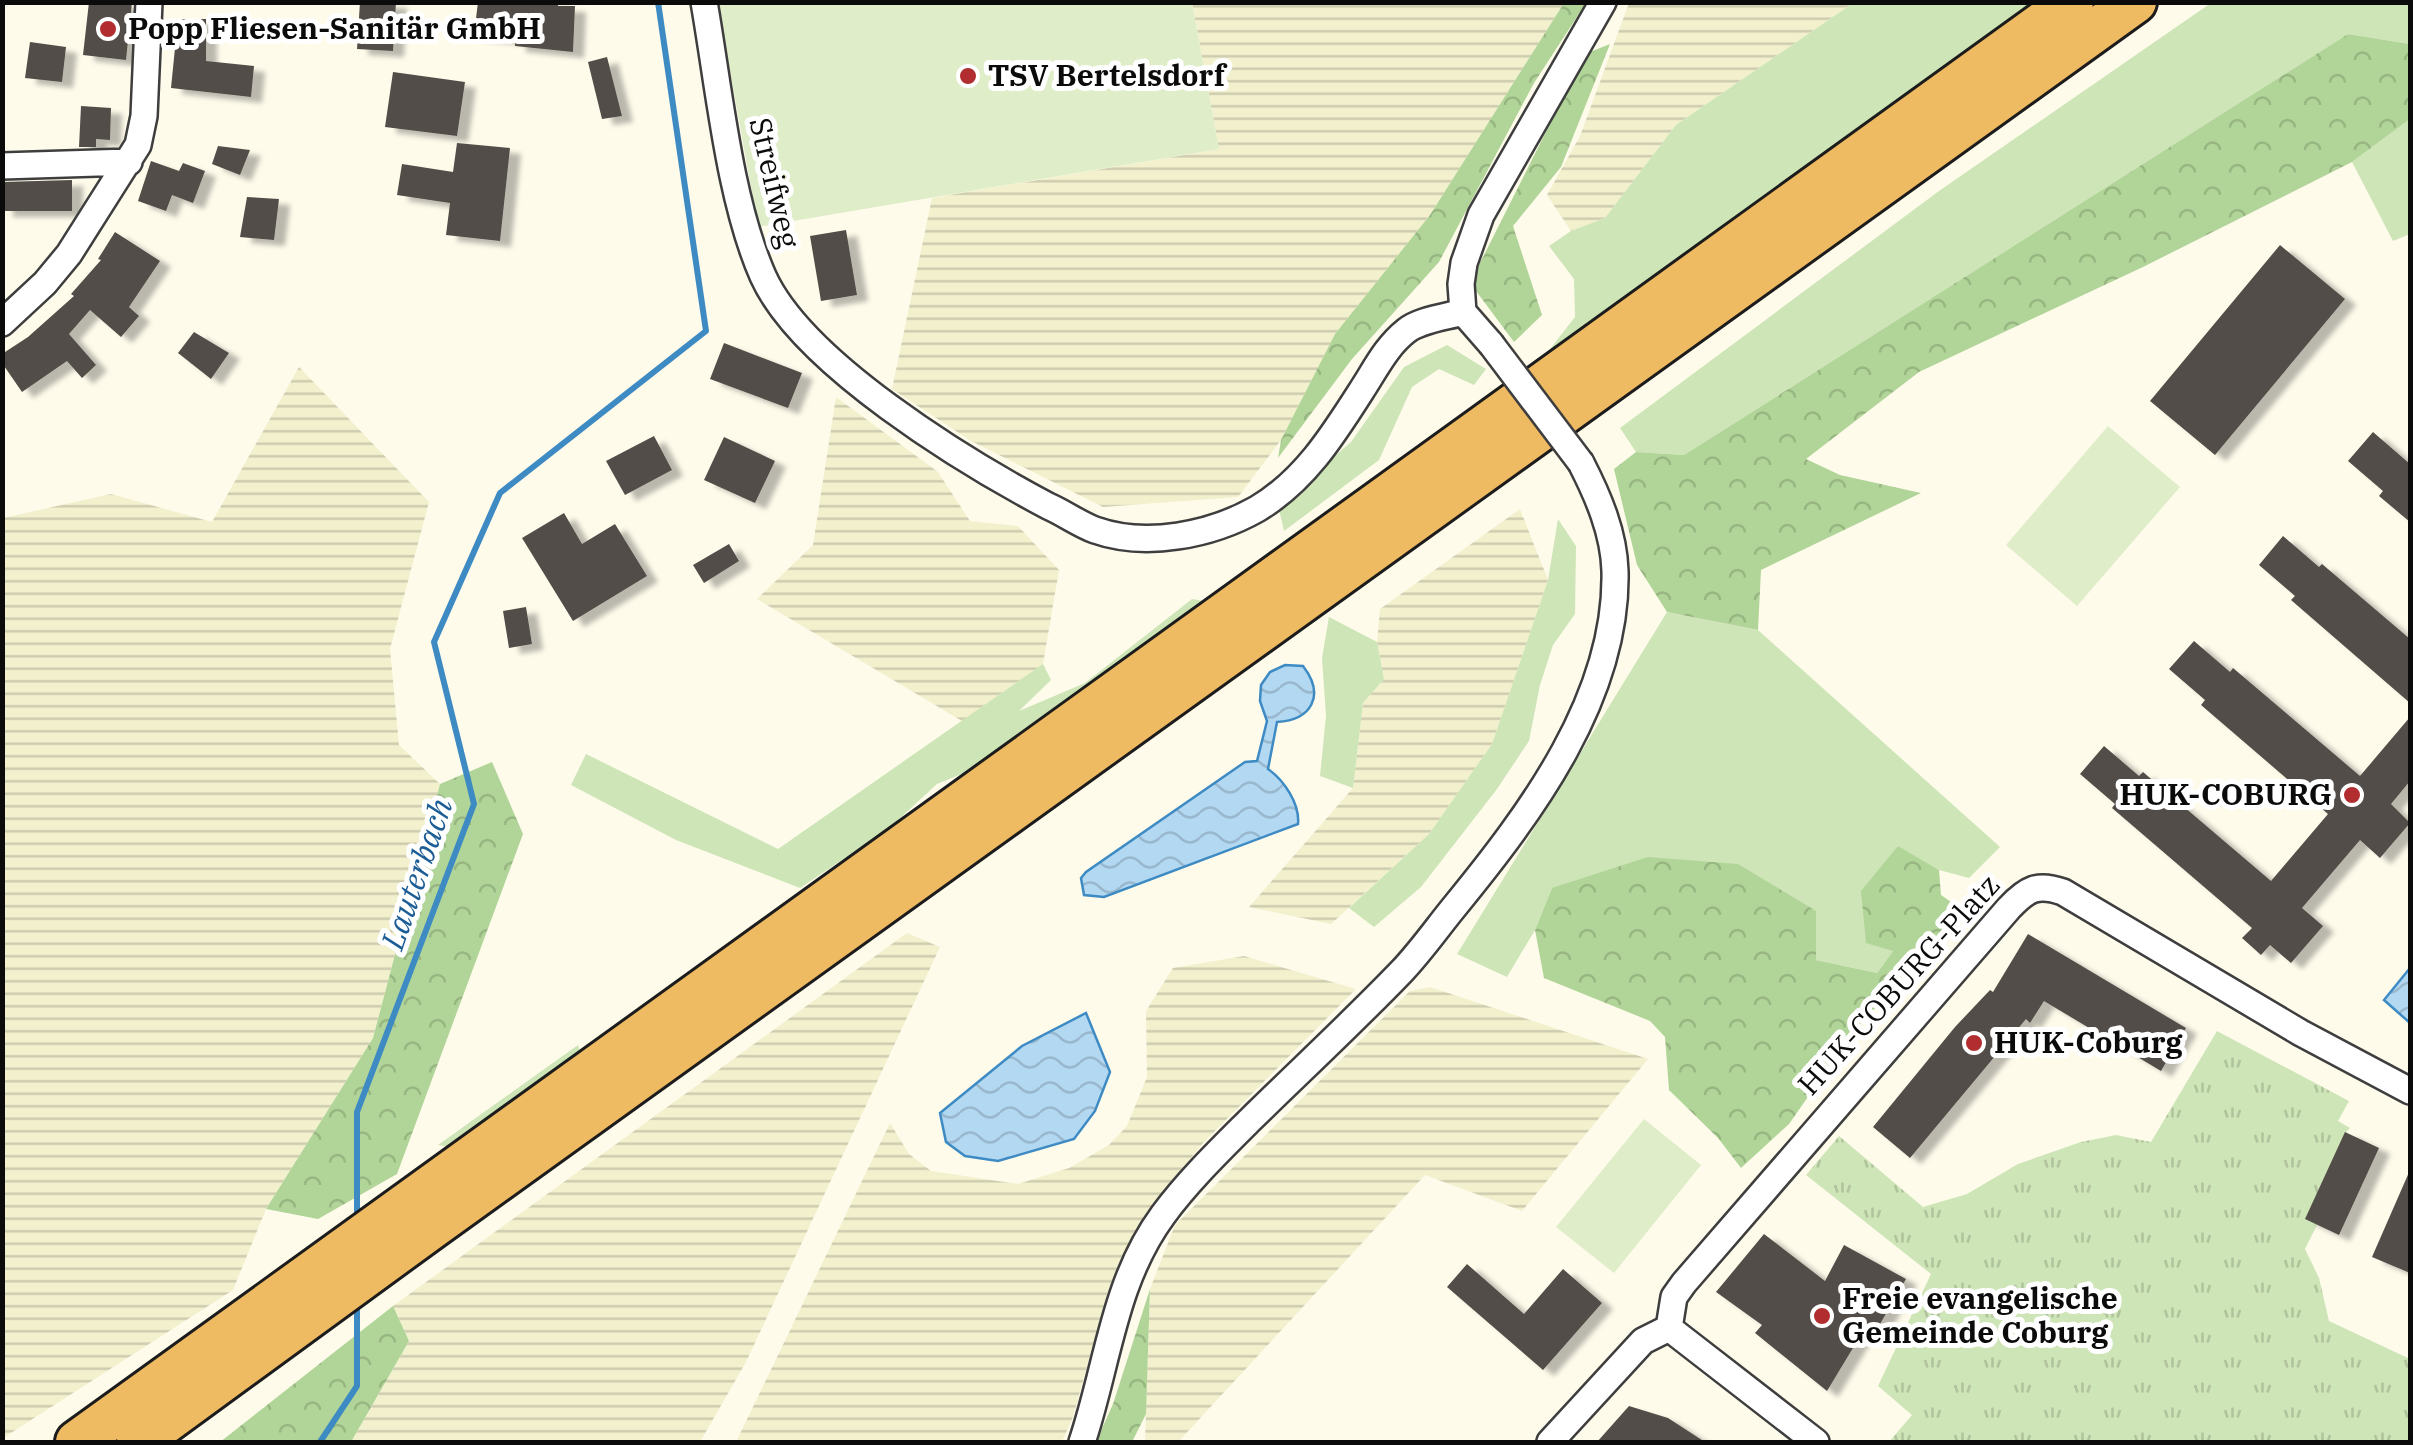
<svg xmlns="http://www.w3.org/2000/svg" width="2413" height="1445" font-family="'IBM Plex Serif',serif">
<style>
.farmland{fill:url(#farmland-rules)}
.grass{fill:#cee5b7}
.forest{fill:url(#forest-crowns)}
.park{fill:url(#park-tufts)}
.pitch{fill:#dfedc8}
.water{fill:url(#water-waves);stroke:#3e8bc4;stroke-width:2.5}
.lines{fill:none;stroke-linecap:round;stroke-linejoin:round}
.stream{stroke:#3e8bc4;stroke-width:6}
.building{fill:#534d48;filter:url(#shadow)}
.minor-casing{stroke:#3e3e3e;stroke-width:30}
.trunk-casing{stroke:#1c1c1c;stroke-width:48}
.minor{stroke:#fff;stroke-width:25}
.trunk{stroke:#eeba62;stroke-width:42}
.minor-bridge-casing{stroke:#3e3e3e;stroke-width:30;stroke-linecap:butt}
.minor-bridge{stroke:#fff;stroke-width:25}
.poi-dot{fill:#b22d2f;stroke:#fff;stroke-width:4}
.labels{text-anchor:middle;stroke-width:10;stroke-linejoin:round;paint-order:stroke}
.poi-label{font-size:30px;font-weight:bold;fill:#0b0b0b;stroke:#fff;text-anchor:start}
.street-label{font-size:30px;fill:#0b0b0b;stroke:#fff}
.water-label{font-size:32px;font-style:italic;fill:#1d5d95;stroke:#fff}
</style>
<defs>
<pattern id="farmland-rules" width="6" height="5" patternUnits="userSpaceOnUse" patternTransform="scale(2.5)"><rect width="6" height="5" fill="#f2f0cd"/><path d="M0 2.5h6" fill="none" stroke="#ceccaf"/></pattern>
<pattern id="forest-crowns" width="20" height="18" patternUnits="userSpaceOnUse" patternTransform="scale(2.5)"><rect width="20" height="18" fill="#b1d598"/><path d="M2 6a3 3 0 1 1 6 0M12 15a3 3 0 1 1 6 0" fill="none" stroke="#97b682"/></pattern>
<pattern id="park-tufts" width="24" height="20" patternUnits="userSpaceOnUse" patternTransform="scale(2.5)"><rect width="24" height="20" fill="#cee5b7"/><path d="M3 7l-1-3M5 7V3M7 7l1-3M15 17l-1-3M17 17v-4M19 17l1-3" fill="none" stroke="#b0c39c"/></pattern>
<pattern id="water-waves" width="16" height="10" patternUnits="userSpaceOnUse" patternTransform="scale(2.5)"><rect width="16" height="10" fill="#b3d8f2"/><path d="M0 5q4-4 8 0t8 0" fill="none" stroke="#99b8ce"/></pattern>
<filter id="shadow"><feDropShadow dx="11" dy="6" stdDeviation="2.5" flood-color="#0004"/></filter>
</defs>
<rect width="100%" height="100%" fill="#fefbeb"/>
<path class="farmland" d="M 1192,3 L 1564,3 L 1430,215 L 1335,334 L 1281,440 L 1238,497 L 1103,507 L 971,441 L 892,389 L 932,198 L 1219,149 Z
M 1629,3 L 1853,3 L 1676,125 L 1605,218 L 1571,231 L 1547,195 L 1580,136 Z
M 299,367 L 429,502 L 390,649 L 399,745 L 440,784 L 373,1038 L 266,1209 L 233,1290 L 3,1438 L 3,518 L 111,494 L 212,522 Z
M 836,397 L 938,472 L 970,521 L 1018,526 L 1059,570 L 1043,664 L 962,721 L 757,599 L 813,545 Z
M 1520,509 L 1548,580 L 1492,744 L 1429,834 L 1331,924 L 1249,907 L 1353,788 L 1363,703 L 1384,679 L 1377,642 L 1380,609 Z
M 907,933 L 940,947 L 746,1362 L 700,1442 L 351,1442 L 409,1341 L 393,1306 Z
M 1244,956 L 1356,989 L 1203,1143 L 1148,1210 L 1109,1287 L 1073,1417 L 1062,1442 L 736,1442 L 890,1123 L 909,1154 L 931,1171 L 1018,1184 L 1069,1168 L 1109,1145 L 1127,1126 L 1147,1077 L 1146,1011 L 1173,968 Z
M 1430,987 L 1648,1059 L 1522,1211 L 1425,1175 L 1178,1442 L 1145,1442 L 1150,1289 L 1175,1225 L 1410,991 Z"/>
<path class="grass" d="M 1853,3 L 2042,3 L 1536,367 L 1575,317 L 1574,279 L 1549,246 L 1571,231 L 1605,218 L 1676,125 Z
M 2211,3 L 2410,3 L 2410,44 L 2348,34 L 1684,455 L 1636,452 L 1620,428 L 1939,191 Z
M 2410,119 L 2410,234 L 2393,241 L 2352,162 Z
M 1447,345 L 1486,369 L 1474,385 L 1439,369 L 1412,387 L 1379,460 L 1284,531 L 1278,505 L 1351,442 L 1404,367 Z
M 1558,519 L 1576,546 L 1575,614 L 1553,645 L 1540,685 L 1529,741 L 1497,789 L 1421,887 L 1374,927 L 1349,908 L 1429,834 L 1492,744 L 1548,580 Z
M 1192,599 L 1210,602 L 996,760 L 937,784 L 887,830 L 800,888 L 676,840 L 571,785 L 586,754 L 778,849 L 1043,664 L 1051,680 L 1019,711 L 1085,683 Z
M 1667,612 L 1758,630 L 2000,847 L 1969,878 L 1939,870 L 1897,846 L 1893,951 L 1877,973 L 1816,960 L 1552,888 L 1535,930 L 1507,977 L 1457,954 Z
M 1329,617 L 1377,642 L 1384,679 L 1363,703 L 1353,788 L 1320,776 L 1326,716 L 1322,658 Z
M 578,1045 L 582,1057 L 456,1148 L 438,1145 Z"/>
<path class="forest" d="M 1564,3 L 1586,3 L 1534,83 L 1439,262 L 1352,359 L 1278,458 L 1281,440 L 1335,334 L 1430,215 Z
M 2348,34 L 2410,44 L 2410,119 L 2352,162 L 2143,267 L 1919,372 L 1806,459 L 1840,475 L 1921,493 L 1761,570 L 1758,630 L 1667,612 L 1637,565 L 1614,469 L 1636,452 L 1684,455 Z
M 1610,44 L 1561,167 L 1513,226 L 1542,315 L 1514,342 L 1470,283 L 1585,54 Z
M 492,762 L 523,834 L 397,1174 L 318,1219 L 266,1209 L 373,1038 L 440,784 Z
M 1898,846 L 1939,870 L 1941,895 L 1964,911 L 1854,1031 L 1789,1124 L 1741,1168 L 1718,1138 L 1669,1090 L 1665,1037 L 1650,1021 L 1544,978 L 1535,930 L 1552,888 L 1648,857 L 1738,864 L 1816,911 L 1816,960 L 1877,973 L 1893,951 L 1866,943 L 1861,891 Z
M 1150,1289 L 1146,1414 L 1132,1442 L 1096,1442 L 1113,1404 Z
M 393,1306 L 409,1341 L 351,1442 L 220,1442 Z"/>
<path class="park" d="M 2217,1031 L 2349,1101 L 2338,1121 L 2350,1128 L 2345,1133 L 2317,1225 L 2305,1249 L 2319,1278 L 2329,1321 L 2410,1359 L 2410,1442 L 1889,1442 L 1912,1415 L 1878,1386 L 1931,1274 L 1806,1175 L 1839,1136 L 1923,1207 L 1967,1194 L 2018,1164 L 2081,1142 L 2116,1135 L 2151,1142 Z"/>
<path class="pitch" d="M 718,3 L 1192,3 L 1219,149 L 758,227 Z
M 2108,426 L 2180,487 L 2077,606 L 2006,545 Z
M 1644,1119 L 1701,1165 L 1614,1273 L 1556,1227 Z"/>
<path class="water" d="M 1285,665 L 1303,666 C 1326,696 1311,720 1277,722 L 1268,769 C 1284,780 1300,804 1298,824 L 1104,897 L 1084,895 L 1081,878 L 1086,872 L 1245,762 L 1257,761 L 1267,721 L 1260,701 L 1261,685 L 1270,672 Z
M 2410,968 L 2410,1023 L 2384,1000 Z
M 1086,1013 L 1110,1072 L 1095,1111 L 1074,1139 L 998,1161 L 965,1156 L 946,1142 L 940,1113 L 1022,1046 Z"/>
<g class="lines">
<path class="stream" d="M 357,1218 L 357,1112 L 474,804 L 434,642 L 500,493 L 706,331 L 658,2
M 320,1442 L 357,1386 L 357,1300"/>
</g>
<path class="building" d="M 89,2 L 132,2 L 126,60 L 83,55 Z
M 360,2 L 396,2 L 393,51 L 357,49 Z
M 478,2 L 558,2 L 558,6 L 575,6 L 573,52 L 515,46 L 515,39 L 474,35 Z
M 168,19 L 206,19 L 206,61 L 254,66 L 251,97 L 171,88 L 175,48 L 168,48 Z
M 30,42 L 66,47 L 62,82 L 25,78 Z
M 607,57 L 622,116 L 602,119 L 588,62 Z
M 393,72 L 465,82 L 457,136 L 385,127 Z
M 81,106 L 111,108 L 110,140 L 96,139 L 96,147 L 79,147 Z
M 457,143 L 510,148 L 500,241 L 446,235 L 450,203 L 397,195 L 402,164 L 453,172 Z
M 218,146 L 250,150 L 240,175 L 212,164 Z
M 151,161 L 179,171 L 183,163 L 205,171 L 193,203 L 172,195 L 166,211 L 138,201 Z
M 72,180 L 72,211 L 2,211 L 2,182 Z
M 247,197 L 279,199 L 274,240 L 240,237 Z
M 846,230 L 857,295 L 821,301 L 810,236 Z
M 115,232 L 160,261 L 129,307 L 139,316 L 121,337 L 90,310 L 69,334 L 96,365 L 82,378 L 67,361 L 22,392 L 2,363 L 2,354 L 28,337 L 74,296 L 71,294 L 101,260 L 98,259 Z
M 2280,245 L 2345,299 L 2215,455 L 2150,401 Z
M 194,332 L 229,353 L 211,379 L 178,353 Z
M 724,343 L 802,373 L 788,408 L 710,379 Z
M 2373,432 L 2410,464 L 2410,522 L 2379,496 L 2383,491 L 2348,461 Z
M 654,436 L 672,470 L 625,495 L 606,461 Z
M 724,437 L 775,461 L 755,503 L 704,480 Z
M 564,513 L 582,544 L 615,524 L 647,576 L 573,621 L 522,538 Z
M 2283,536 L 2319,567 L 2322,564 L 2410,639 L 2410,703 L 2291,600 L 2295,596 L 2259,565 Z
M 729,544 L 739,561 L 704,583 L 693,565 Z
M 526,607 L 532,644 L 509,648 L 503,611 Z
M 2194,641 L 2230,672 L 2233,668 L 2360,776 L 2410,717 L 2410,781 L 2391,804 L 2410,823 L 2380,858 L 2360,840 L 2302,908 L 2323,926 L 2291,963 L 2270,945 L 2261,955 L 2242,938 L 2252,928 L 2112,808 L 2115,804 L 2080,774 L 2104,746 L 2139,776 L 2143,772 L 2271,881 L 2328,814 L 2201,705 L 2205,700 L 2169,669 Z
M 2028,934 L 2186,1028 L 2161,1071 L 2044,1001 L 2030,1023 L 2026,1019 L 1910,1158 L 1873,1127 L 1955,1027 L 1990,990 L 1993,992 Z
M 2345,1132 L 2379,1148 L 2339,1235 L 2305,1219 Z
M 2410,1170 L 2410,1273 L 2372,1257 Z
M 1764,1234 L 1825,1281 L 1844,1245 L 1906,1279 L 1872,1338 L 1862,1333 L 1827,1391 L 1755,1333 L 1762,1325 L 1716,1292 Z
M 1467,1264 L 1524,1314 L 1563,1269 L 1602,1303 L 1543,1370 L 1447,1287 Z
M 1629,1406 L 1668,1418 L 1705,1442 L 1597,1442 Z"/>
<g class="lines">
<g class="minor-casing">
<path id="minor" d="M 704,2 C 719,87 729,199 763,276 C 802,363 965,462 1048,506 C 1064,513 1079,524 1095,530 C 1146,548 1211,535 1257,509 C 1306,480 1335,432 1365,385 C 1377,366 1388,345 1406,331 C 1419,320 1446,317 1463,312
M 2,166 L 129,162
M 2,323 L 45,283 L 69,254 L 138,145 L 144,116 L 149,2
M 1491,344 L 1463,312 L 1461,284 L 1464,263 L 1481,215 L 1603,2
M 1669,1328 L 1674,1297 L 1684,1283 L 2009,908 C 2027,889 2037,883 2063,892 L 2301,1033 L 2410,1091
M 1669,1328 L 1816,1442
M 1082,1442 C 1108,1365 1113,1283 1163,1215 C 1188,1181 1220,1150 1250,1120 C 1301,1070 1353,1022 1402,971 C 1421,951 1437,928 1455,906 C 1531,813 1618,697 1615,571 C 1614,533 1598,496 1581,463
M 1550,1442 L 1643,1341 L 1669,1328"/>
</g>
<g class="trunk-casing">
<path id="trunk" d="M 77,1442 L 2072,2
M 138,1442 L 431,1228 L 2135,2"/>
</g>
<use href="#minor" class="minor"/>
<use href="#trunk" class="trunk"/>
<g class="minor-bridge-casing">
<path id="minor-bridge" d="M 1491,344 L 1581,463"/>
</g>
<use href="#minor-bridge" class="minor-bridge"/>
</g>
<g class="poi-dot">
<circle cx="108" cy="29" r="10"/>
<circle cx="968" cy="76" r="10"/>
<circle cx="2352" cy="795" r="10"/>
<circle cx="1974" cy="1043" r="10"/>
<circle cx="1822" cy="1316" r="10"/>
</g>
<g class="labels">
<g class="poi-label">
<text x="128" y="39">Popp Fliesen-Sanitär GmbH</text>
<text x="988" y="86">TSV Bertelsdorf</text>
<text x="2332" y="805" text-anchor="end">HUK-COBURG</text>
<text x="1994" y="1053">HUK-Coburg</text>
<text x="1842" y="1309">Freie evangelische<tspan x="1842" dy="34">Gemeinde Coburg</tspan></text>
</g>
<g class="street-label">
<text transform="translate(774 183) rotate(77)" y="10">Streifweg</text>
<text transform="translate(1899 985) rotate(-48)" y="10">HUK-COBURG-Platz</text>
</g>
<g class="water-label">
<text transform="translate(417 874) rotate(-71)" y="11">Lauterbach</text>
</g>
</g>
<rect width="2413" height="1445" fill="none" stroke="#0b0b0b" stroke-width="10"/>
</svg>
